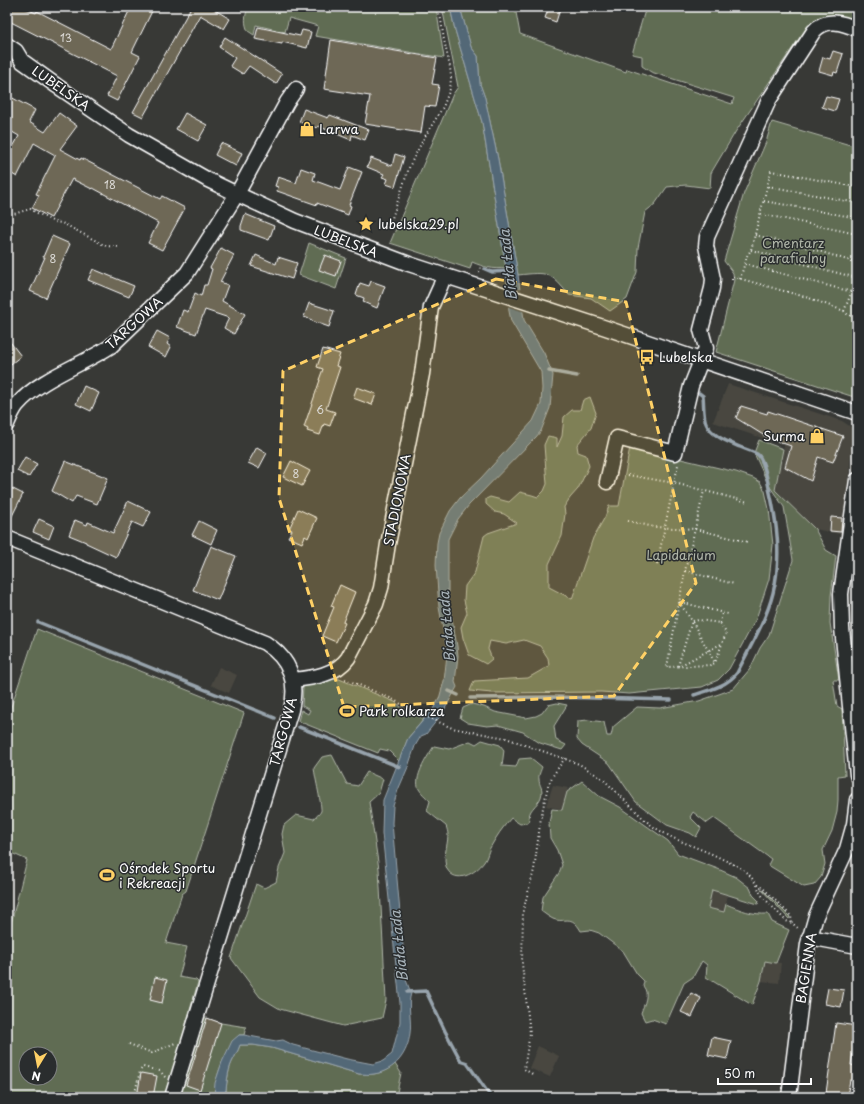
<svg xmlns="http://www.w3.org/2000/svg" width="864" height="1104" font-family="'Playpen Sans',sans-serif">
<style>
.built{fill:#484740}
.green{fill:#616c53;stroke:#b0b6a9;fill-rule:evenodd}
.water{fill:#536877;stroke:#98a4ad}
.pier{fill:#383936}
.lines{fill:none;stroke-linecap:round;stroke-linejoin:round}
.stream{stroke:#98a4ad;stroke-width:3.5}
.building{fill:#6e6756;stroke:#fff}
.minor-casing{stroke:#fff;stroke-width:17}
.path{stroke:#fff;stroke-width:2;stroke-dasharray:1 3;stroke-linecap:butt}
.minor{stroke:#2a2d2e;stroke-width:14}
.marked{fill:#ffd166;fill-opacity:0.2;stroke:#ffd166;stroke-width:3;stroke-dasharray:8 5;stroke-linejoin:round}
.labels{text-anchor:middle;stroke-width:3;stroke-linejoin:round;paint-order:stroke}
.number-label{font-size:11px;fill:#dbd9d5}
.street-label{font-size:13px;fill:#fff;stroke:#2a2d2e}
.poi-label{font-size:13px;fill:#fff;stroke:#2a2d2e;text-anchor:start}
.park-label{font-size:13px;fill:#b0b6a9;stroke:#2a2d2e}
.water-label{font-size:14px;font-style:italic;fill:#a9b4bb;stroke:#2a2d2e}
</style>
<rect width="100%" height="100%" fill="#383936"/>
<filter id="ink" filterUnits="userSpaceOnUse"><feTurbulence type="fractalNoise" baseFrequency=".025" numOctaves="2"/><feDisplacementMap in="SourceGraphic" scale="8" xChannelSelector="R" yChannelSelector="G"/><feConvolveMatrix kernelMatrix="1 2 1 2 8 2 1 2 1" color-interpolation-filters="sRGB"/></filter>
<g filter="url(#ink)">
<path class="built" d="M 728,384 L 842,421 L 851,427 L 853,435 L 843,535 L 815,529 L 775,490 L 784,445 L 713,422 Z
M 219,667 L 237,675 L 229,693 L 211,685 Z
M 553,785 L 568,788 L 567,790 L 573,791 L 568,811 L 546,806 Z
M 712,890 L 728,894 L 724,912 L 707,908 Z
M 765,961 L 781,963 L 779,983 L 761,981 Z
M 538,1046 L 559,1056 L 550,1077 L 529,1068 Z"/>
<path class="green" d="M 248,7 L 436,7 L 444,58 L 315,36 L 318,26 L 289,18 L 285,32 L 256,25 L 254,35 L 248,31 C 244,23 245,16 248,7 Z
M 442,7 L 450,7 L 455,30 L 482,122 L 506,268 C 493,270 484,267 472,262 L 470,269 L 390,243 L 453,94 L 458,87 Z
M 460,7 L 515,7 L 520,34 L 626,72 L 627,69 L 732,104 L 734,98 L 651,72 L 642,66 L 642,56 L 632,54 L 646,7 L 849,7 L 848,8 L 857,12 L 857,23 L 812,23 L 800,37 L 736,131 L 711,173 L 710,188 L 686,185 L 667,187 L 655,204 L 645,212 L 638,248 L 637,272 L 627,299 L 610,311 L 591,298 L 569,295 C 549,271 548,272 518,275 L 498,159 L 485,98 L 480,84 L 478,56 L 471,47 Z
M 772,122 L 857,147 L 857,398 L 716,352 L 734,280 L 733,273 L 724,261 L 744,193 L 766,142 Z
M 309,243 L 346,258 L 336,289 L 299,275 Z
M 590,397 L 596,413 L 591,428 L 577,445 L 578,452 L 586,455 L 589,466 L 578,489 L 570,498 L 564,507 L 565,514 L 562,536 L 549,564 L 549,587 L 572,599 L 593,538 L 605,517 L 609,506 L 619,506 L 630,447 L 736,472 L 753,478 L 760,482 L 765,491 L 769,509 L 773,545 L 769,579 L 756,619 L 729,669 L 718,680 L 702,687 L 629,694 L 601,692 L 492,693 L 470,691 L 474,681 L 528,678 L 549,666 L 548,658 L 540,646 L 524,640 L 506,644 L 490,641 L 488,649 L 492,659 L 486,664 L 469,655 L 463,638 L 461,627 L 467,613 L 464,600 L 465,586 L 475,572 L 484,536 L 488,533 L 517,523 L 504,514 L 495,512 L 486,504 L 486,499 L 490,497 L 509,502 L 520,492 L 532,495 L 538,497 L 544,491 L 547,484 L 544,445 L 548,436 L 557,438 L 557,447 L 562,436 L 564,417 L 572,410 L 580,410 L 583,400 Z
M 759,440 L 783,449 L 775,490 L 815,529 L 826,550 L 836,556 L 831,596 L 830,623 L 839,680 L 833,680 L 837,706 L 842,709 L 845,775 L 838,776 L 838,800 L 837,812 L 832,831 L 823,850 L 825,864 L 821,877 L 814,885 L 804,887 L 768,865 L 771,859 L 714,818 L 707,823 L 693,812 L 690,817 L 701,828 L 696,837 L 690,833 L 667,825 L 636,802 L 609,763 L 582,745 L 577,739 L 578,721 L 588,720 L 604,722 L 607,736 L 611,736 L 613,727 L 637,707 L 660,708 L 699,701 L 733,689 L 750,669 L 760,648 L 769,635 L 793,560 L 784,507 L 768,484 L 754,453 Z
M 37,629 L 244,713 L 186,891 L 182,894 L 166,943 L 187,947 L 179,977 L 196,980 L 198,982 L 186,1024 L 200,1028 L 203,1017 L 221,1023 L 246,1027 L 244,1035 L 239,1035 C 224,1056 216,1071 214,1097 L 7,1097 L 7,939 L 27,860 L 7,851 L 7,719 ZM 26,1054 L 50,1054 L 50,1078 L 26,1078 Z
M 332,676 L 395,702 L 401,707 L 424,719 L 408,738 L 399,761 L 389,751 L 380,749 L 378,753 L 298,721 L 301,710 L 308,714 L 310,710 L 302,706 L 303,687 L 313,681 Z
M 557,703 L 567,705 L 554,726 L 556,740 L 566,745 L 562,750 L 540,743 L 523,732 L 498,725 L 487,726 L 468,723 L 460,718 L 463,708 L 472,704 L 484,707 L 495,712 L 526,718 L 536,716 L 542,713 L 548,705 Z
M 482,740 L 500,745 L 504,750 L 502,766 L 516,767 L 519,759 L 531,758 L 542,767 C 541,770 538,776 539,779 C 539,787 544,787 541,797 C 538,806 526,810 530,821 L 527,823 L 520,824 L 511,818 C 503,827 496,837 490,848 C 488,852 487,858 484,862 C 476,873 456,885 447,869 C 442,859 448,845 448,835 C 448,832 447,829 446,826 L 427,811 L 430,801 C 426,797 420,792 418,787 C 415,774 428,756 434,746 L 449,749 L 470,741 L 476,744 Z
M 332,755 L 347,784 L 358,786 L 367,772 L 383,779 L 379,793 L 369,802 L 379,869 L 386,1000 L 382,1018 L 343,1026 L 280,1009 L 260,997 L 231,958 L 256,884 L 264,888 L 276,882 L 279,868 L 285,853 L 282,834 L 284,825 L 296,815 L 314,819 C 316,816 320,814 321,811 C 322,806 315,777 314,768 L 322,757 Z
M 582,781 L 599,796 L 620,807 L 668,841 L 678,854 L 718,869 L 736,877 L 750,888 L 753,895 L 759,901 L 758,904 L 712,890 L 708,908 L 724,912 L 726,904 C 740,910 753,915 768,914 L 772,922 L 789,930 L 776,963 L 765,961 L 761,981 L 752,1005 L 706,977 L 707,965 L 702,961 L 693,977 L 684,983 L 666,1024 L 652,1019 L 645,1021 L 641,1013 C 644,1004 650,994 643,986 L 644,981 L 637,974 L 623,951 L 599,933 L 590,930 L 581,931 C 571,913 565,924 553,919 C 549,917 545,914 541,911 L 543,897 L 559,873 L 562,865 L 557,850 L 550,838 L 549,823 L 552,809 L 562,810 L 567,792 Z
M 761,889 L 762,889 L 790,917 L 789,919 Z
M 240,1045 L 253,1045 L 272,1048 L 359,1074 C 375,1075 382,1074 395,1064 L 401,1073 L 396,1097 L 225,1097 C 227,1085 227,1073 232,1062 C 235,1056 238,1051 240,1045 Z"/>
<path class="water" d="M 450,7 L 460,7 L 471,47 L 478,56 L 480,84 L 485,98 L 498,159 L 518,275 L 524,320 L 544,353 L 553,375 L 550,408 L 541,431 L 536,437 L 469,505 L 458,519 L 448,539 L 448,598 L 457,646 L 458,656 L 455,682 L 457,687 L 442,714 L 426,734 L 421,736 L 415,746 L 408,767 L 398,790 L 393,806 L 392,823 L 406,980 L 411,993 C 407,1006 412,1020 410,1033 C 408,1053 395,1071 374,1074 C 369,1075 364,1074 359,1074 L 272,1048 L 253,1045 L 240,1045 C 238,1051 235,1056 232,1062 C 227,1073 227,1085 225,1097 L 214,1097 L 215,1083 L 222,1062 L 232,1041 L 239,1035 L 244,1035 L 276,1041 L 283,1040 L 293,1045 L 347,1059 L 373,1064 L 383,1061 L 392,1054 L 400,1022 L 400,1003 L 382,833 L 383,800 L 408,738 L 433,709 L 439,699 L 444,681 L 447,655 L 446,645 L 439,607 L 436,565 L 437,543 L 439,533 L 450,511 L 460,498 L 481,478 L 533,421 L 541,404 L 542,388 L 541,372 L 511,321 L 509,311 L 506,268 L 482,122 L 455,30 Z"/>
<path class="pier" d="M 505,284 L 522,290 L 525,312 L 506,306 Z"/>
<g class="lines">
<path class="stream" d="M 485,269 L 492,272 L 510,271
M 549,371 L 577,376
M 38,622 L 275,718
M 449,691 L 458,695
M 694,695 C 710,690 727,686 737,673 C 750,647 766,621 773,593 C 782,558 777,522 769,488 C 767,479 764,459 757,454 C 752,451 745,449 740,447 C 728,442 711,436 706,423 C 703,416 704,404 703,396 L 699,393
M 470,698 L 553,697 L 671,700
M 299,727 L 400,767
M 407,992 L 426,991 L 445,1031 L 461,1061 L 467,1063 L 491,1097"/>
</g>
<path class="building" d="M 7,7 L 22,7 L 36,13 L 37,11 L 111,49 L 131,7 L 154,7 L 132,52 L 140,56 L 117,101 L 107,96 L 117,76 L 7,20 Z
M 187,7 L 210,7 L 230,19 L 224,29 L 200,15 L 143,117 L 133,112 L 190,9 Z
M 549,7 L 555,7 L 560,9 L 556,22 L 545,18 Z
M 258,27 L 300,36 L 302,30 L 311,32 L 307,48 L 282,42 L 282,44 L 255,39 Z
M 225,37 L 282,74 L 276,84 L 249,66 L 243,74 L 230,66 L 235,58 L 219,47 Z
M 331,40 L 437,58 L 432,84 L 439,85 L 435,107 L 425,106 L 421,133 L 365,124 L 370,96 L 324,89 Z
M 833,51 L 843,54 L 837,73 L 834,72 L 833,75 L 819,71 L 823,57 L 830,59 Z
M 7,95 L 35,110 L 29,122 L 45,132 L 59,113 L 77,126 L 60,149 L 80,160 L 81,158 L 160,199 L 162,196 L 185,208 L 162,250 L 148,243 L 158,223 L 93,188 L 92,189 L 72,179 L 51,218 L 32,208 L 39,195 L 36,194 L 56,154 L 55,155 L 34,143 L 17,177 L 7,171 L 7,158 L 19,136 L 7,129 Z
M 826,96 L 839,99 L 835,111 L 822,107 Z
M 304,109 L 328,118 L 330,115 L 369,130 L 365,140 L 352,135 L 351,140 L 318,126 L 317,128 L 299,122 Z
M 185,113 L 207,125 L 198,141 L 176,129 Z
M 221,143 L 242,153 L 236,166 L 215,155 Z
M 395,154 L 404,157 L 395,187 L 386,184 L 388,179 L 382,177 L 384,174 L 367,167 L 371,158 L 392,166 Z
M 349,167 L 362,172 L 349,205 L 351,206 L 348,215 L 317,203 L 317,205 L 277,191 L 278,187 L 275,186 L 278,177 L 296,183 L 301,168 L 315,173 L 313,180 L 340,190 Z
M 245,214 L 274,226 L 269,240 L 241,230 L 241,226 Z
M 52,236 L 70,244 L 46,298 L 30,291 L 45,257 L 43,257 Z
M 221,248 L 234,255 L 220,282 L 228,285 L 222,301 L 245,314 L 234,334 L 224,328 L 229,318 L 205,310 L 196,334 L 177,327 L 183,310 L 188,312 L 195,293 L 201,296 L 204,285 L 207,285 L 212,269 L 210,268 Z
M 256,255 L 276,264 L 278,257 L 297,263 L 292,279 L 251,266 Z
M 325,255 L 341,261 L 336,276 L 319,270 Z
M 93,269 L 134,286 L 129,297 L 88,280 Z
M 371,281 L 385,286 L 377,308 L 363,302 L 364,298 L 356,295 L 360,283 L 369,286 Z
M 309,303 L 334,311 L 329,327 L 312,321 L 312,320 L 304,317 Z
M 157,331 L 170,338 L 167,344 L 171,347 L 166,357 L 148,347 Z
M 7,338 L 21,356 L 7,367 Z
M 323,349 L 340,354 L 336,366 L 340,367 L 326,409 L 335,412 L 330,426 L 324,424 L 320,435 L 307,431 L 308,429 L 304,427 L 320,380 L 319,380 L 323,369 L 317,367 Z
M 84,386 L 99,393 L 91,411 L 76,404 Z
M 357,387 L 376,394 L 372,405 L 353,398 Z
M 741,406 L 767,414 L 768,411 L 843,436 L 833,462 L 818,457 L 811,481 L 785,467 L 791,446 L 768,438 L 736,418 Z
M 257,447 L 267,453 L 259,468 L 248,463 Z
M 25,457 L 37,464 L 29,477 L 17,471 Z
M 65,461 L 108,478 L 97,504 L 76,496 L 72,503 L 52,491 Z
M 291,461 L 310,471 L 302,486 L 283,477 Z
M 7,486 L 23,494 L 7,526 Z
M 128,501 L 151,512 L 143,527 L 132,522 L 116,557 L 86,543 L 86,542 L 69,535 L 75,520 L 87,525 L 88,522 L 113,533 Z
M 298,509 L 317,518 L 308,538 L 305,536 L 302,543 L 288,537 L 292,530 L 289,529 Z
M 831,517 L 842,518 L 841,532 L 830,531 Z
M 39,519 L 54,526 L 49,539 L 33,532 Z
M 199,521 L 217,530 L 211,544 L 192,535 Z
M 211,546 L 236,556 L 218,600 L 193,590 Z
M 340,585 L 355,592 L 343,622 L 345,623 L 336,642 L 322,636 L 334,607 L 331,606 Z
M 155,977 L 167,980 L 162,1003 L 150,1000 Z
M 828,988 L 844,990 L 841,1007 L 825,1004 Z
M 691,993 L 701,998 L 692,1017 L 681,1012 Z
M 207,1018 L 221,1023 L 200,1090 L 186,1085 Z
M 836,1023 L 857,1026 L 851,1065 L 857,1066 L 857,1072 L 855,1081 L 850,1080 L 847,1096 L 826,1093 Z
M 712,1037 L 731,1041 L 727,1059 L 708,1055 Z
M 141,1073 L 157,1076 L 153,1097 L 137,1097 Z"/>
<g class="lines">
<g class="minor-casing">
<path id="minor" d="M 7,45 L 16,51 L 22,61 L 57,86 L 129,135 L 208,180 L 237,194 L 295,221 L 409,264 L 603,327 L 857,413
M 7,424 C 10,417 13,410 17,405 C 39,379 82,365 111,346 L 187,273 L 237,194 L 287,102 L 296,89
M 857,480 L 841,594 L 842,628 L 857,775
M 607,482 L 617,438 L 675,453 L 691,386 L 706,348 L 701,330 L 712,288 L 713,279 L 706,246 L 707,237 L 769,100 L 814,31 C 826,17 843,23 857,29
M 7,538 L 265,643 C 290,659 298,681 291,710 L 172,1097
M 293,680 C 312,678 336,675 348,658 L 376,604 L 381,588 L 388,544 L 422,374 L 431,307 L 440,287 L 444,276
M 809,937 L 857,946
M 789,1097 L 808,944 L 816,916 L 847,849 L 854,824 L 857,800"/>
</g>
<path class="path" d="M 768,186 L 857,203
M 764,201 L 857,218
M 761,214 L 857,234
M 7,216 L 30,209 L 54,222 L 62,223 L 106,246 L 120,247
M 391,221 L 410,165 L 424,138 L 443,107 L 450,89 L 451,78 L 450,67 L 444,40 L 439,7
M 755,235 L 812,249 L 857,263
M 751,250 L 857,278
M 745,264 L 852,292
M 479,272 L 481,267
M 740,279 L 747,256 L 751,250 L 771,171 L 856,187 L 857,185
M 732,280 L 732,277 L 734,277 L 809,298 L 844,311 L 848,315 L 857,318
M 844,311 L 857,279
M 628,475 L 674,483 L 748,502
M 628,521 L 654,527 L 695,529 L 748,542
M 657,564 L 678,465
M 685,571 L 734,584
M 679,602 L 692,621 L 715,663
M 680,602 L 728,614
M 720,623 L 722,613
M 681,665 L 721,644
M 678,666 L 692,621 L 699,620 L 720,623 L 726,633 L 715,663 L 710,665 L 667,667 L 685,571 L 704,491
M 345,679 L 390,698 L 414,711 L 452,728 L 506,738 L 579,764 L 603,779 L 645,820 L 655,828 L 673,838 L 712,854 L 737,866 L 748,873 L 757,885 L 759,891 L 763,897 L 786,921 L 792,923 L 799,929
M 757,885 L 763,888 L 791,916 L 792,923
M 129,1044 L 152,1053 L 175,1043
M 532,1074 L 524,1069 L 530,1033 L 522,964 L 523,911 L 534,870 L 541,817 L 548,786 L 552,777 L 565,758
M 134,1097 L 140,1071 L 143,1067 L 160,1071 L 165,1077"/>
<use href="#minor" class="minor"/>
</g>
</g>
<path class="marked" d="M 496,279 L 626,302 L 696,583 L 614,696 L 344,707 L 279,498 L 283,371 Z"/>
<defs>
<g id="shop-bare" transform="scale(1.2)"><path d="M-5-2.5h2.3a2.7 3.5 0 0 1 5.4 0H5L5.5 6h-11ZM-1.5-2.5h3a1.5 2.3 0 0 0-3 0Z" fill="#ffd166" stroke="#2a2d2e" stroke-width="2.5" paint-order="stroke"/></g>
<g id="sight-bare" transform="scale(1.2)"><path d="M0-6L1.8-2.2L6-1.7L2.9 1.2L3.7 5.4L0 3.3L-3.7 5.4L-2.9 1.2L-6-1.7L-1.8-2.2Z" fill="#ffd166" stroke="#2a2d2e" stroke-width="2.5" paint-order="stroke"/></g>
<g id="bus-bare" transform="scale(1.2)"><path d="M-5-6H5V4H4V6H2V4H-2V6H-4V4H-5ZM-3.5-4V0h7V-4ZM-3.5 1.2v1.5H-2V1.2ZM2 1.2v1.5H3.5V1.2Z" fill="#ffd166" stroke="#2a2d2e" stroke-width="2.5" paint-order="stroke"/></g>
<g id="stadium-bare" transform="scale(1.2)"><path d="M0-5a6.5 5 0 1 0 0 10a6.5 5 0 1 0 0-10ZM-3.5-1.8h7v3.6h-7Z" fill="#ffd166" stroke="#2a2d2e" stroke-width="2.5" paint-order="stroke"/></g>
</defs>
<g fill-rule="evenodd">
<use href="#shop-bare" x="307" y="129"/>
<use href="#sight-bare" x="366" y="224"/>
<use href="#bus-bare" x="647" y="357"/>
<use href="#shop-bare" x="817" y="436"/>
<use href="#stadium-bare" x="347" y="711"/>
<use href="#stadium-bare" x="107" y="875"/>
</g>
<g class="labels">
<g class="number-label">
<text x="66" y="42">13</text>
<text x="110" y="189">18</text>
<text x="53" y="263">8</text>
<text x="320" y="414">6</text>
<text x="296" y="478">8</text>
</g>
<g class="street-label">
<text transform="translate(61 88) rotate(35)" y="5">LUBELSKA</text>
<text transform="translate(346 241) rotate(21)" y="5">LUBELSKA</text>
<text transform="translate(134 323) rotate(-42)" y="5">TARGOWA</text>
<text transform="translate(397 500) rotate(-79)" y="5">STADIONOWA</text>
<text transform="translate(283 732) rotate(-75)" y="5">TARGOWA</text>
<text transform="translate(806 968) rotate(-81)" y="5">BAGIENNA</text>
</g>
<g class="poi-label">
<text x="319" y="134">Larwa</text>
<text x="378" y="229">lubelska29.pl</text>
<text x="659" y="362">Lubelska</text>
<text x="805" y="441" text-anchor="end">Surma</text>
<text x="359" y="716">Park rolkarza</text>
<text x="119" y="873">Ośrodek Sportu<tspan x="119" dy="15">i Rekreacji</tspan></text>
</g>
<g class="park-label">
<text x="793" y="248">Cmentarz<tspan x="793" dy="15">parafialny</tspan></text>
<text x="681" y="560">Lapidarium</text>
</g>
<g class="water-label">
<text transform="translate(508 265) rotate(-96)" y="5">Biała Łada</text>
<text transform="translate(447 627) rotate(-95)" y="5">Biała Łada</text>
<text transform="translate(399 946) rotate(-96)" y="5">Biała Łada</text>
</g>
</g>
<rect width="864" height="1104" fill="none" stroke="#2a2d2e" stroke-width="24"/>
<rect x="12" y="12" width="840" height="1080" fill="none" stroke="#fff" stroke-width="1.5" filter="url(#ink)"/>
<g transform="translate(38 1066) rotate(190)"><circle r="19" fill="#2a2d2e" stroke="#7f8182"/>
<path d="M0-3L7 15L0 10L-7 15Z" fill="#ffd166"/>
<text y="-6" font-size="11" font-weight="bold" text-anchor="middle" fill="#ffffff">N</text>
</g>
<path d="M718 1078v6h93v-6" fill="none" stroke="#ffffff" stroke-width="2"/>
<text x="724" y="1078" font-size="12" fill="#ffffff" stroke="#2a2d2e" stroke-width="3" paint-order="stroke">50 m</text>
</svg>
